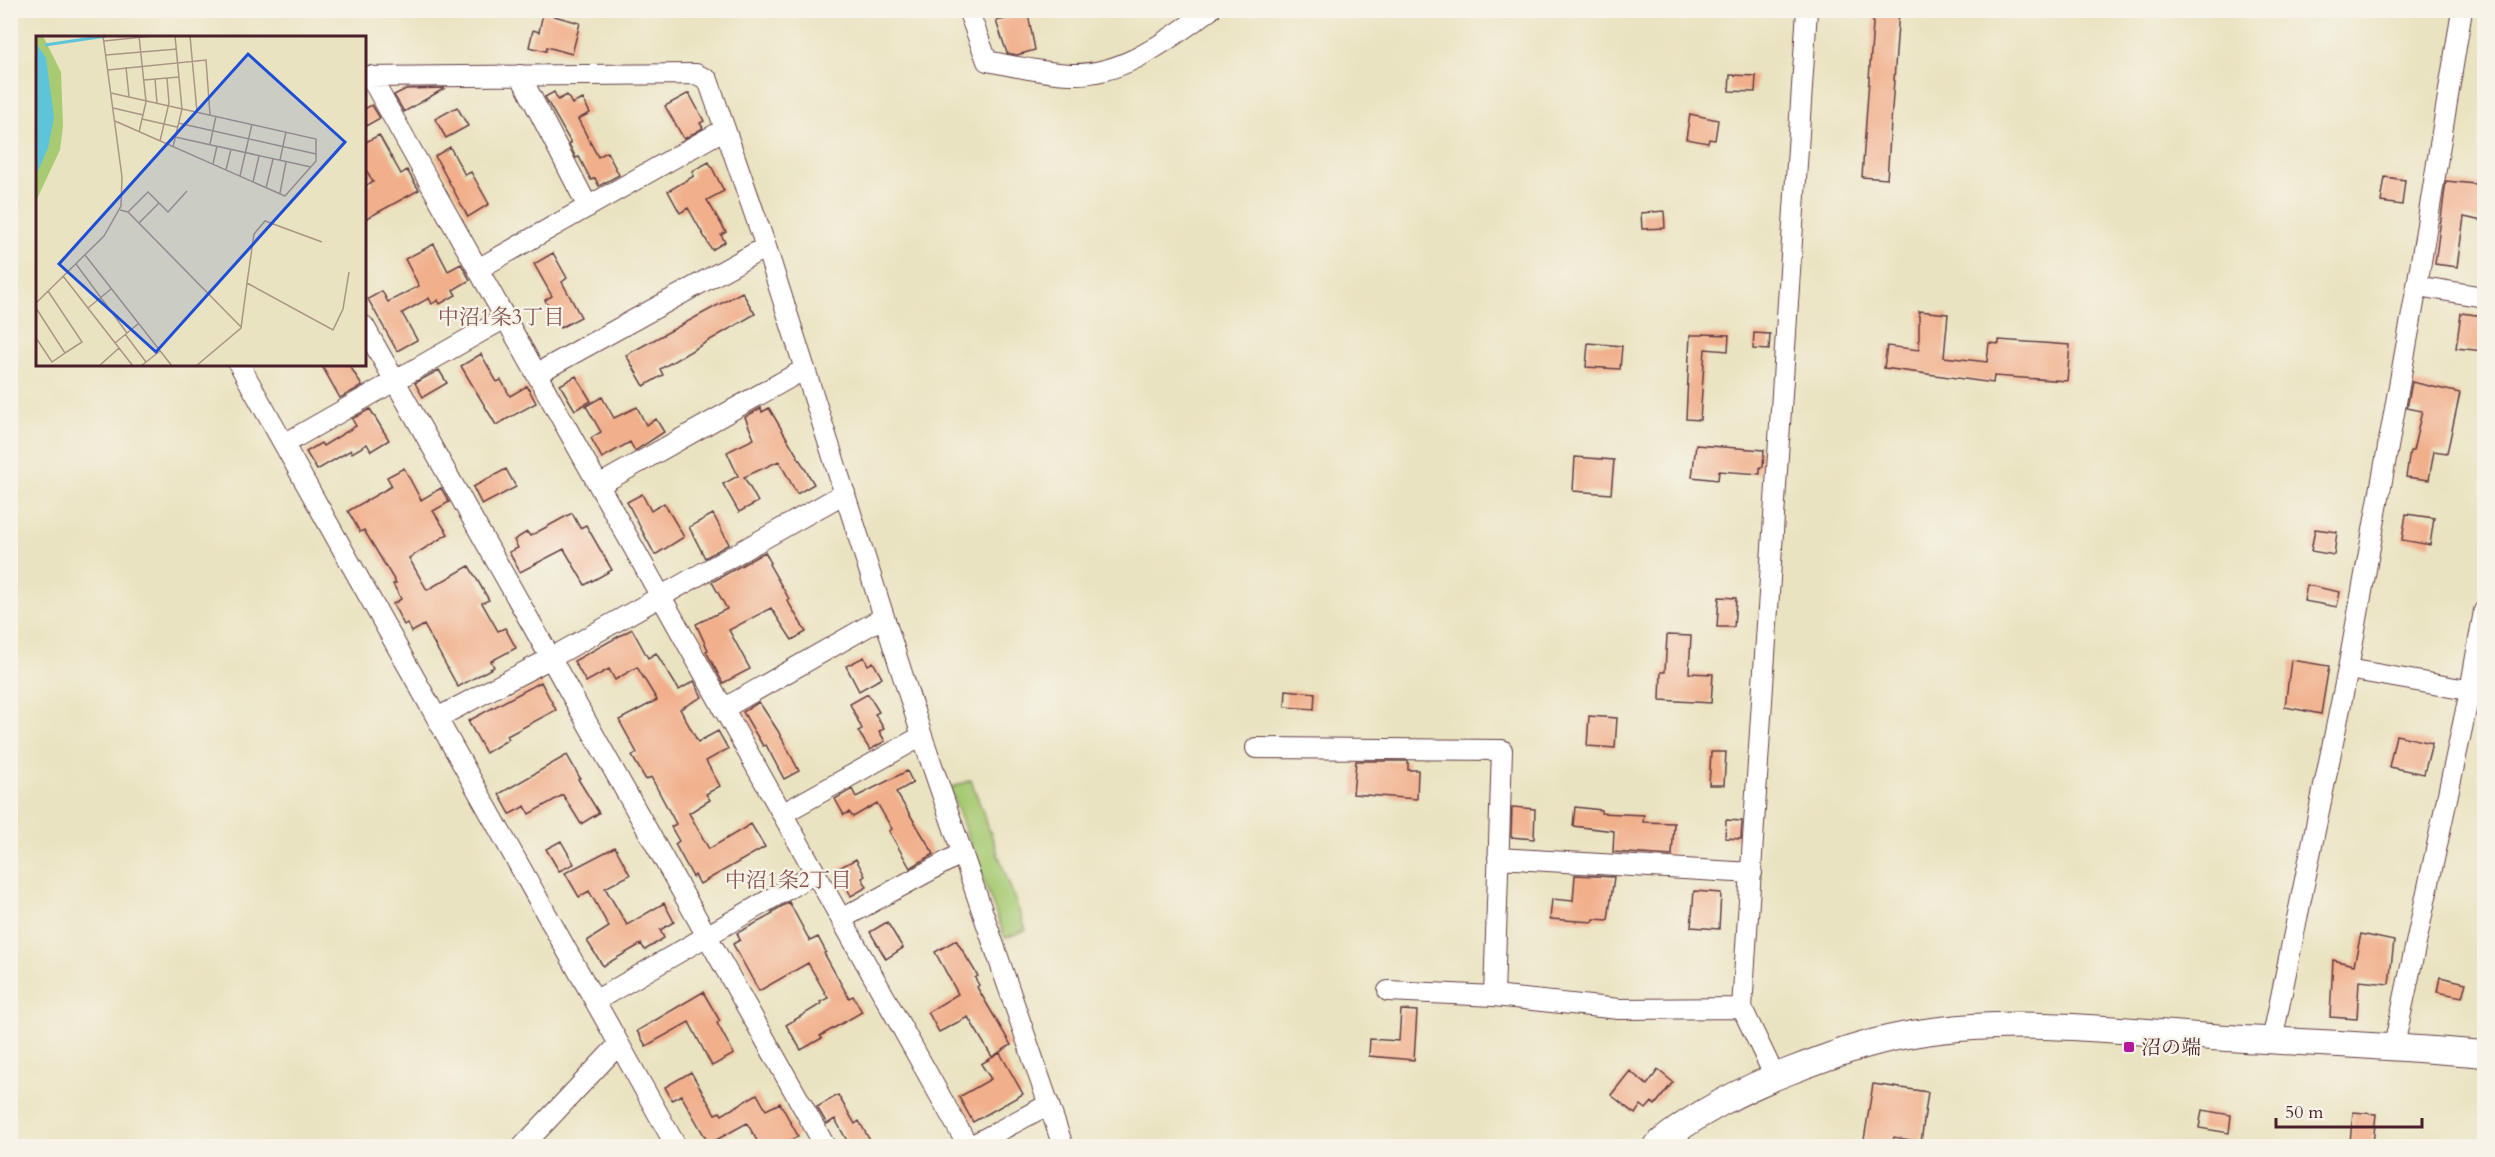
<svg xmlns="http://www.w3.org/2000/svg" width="2495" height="1157" font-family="Cardo,'Noto Serif JP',serif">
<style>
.green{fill:#a7ca73;stroke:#78744f;stroke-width:1.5}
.building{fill:#f1af8b}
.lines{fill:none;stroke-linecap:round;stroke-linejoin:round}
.minor-casing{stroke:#623c42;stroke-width:22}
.tertiary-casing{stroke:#623c42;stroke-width:28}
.minor{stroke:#fff;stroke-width:20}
.tertiary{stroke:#fff;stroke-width:26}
.poi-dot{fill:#b5179e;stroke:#f7f3e8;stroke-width:2}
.labels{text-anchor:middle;stroke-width:4.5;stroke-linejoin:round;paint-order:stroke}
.poi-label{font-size:20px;fill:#4a1f2b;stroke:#f7f3e8;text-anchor:start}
.neighbourhood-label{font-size:21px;fill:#84514d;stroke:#f7f3e8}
.inset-river{fill:none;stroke:#5dc4da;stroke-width:3}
.inset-road{fill:none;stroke:#aa9585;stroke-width:1.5}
.view{fill:#1d4ed8;fill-opacity:0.15;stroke:#1d4ed8;stroke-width:3}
.inset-edge{fill:none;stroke:#4a1f2b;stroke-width:3}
</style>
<rect width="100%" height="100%" fill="#f7f3e8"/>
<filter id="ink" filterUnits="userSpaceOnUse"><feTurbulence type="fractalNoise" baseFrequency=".0167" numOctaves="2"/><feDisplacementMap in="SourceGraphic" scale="12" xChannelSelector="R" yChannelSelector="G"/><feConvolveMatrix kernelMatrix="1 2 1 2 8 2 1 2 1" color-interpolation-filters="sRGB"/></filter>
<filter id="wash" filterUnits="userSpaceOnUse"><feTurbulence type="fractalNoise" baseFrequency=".008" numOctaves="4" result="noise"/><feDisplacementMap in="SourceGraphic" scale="24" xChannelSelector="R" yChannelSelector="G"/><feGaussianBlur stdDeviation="1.35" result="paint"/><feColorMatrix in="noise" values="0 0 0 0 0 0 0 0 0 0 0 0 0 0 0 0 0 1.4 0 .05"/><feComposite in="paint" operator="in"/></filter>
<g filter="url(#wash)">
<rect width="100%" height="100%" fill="#eae3c1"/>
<path class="green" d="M 971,780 L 1026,930 L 1005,938 L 950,788 Z"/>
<g id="blocks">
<path class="building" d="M 1874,10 L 1899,10 L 1887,179 L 1862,177 Z
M 543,13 L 580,23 L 572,54 L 547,47 L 546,51 L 529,47 L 533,30 L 539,32 Z
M 1028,14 L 1035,50 L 1017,55 L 1007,53 L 996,21 Z
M 1730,75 L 1756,76 L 1755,92 L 1729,91 Z
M 445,88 L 404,112 L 394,95 L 406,89 Z
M 554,92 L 558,100 L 567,95 L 572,104 L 583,99 L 590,113 L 578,119 L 598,157 L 607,152 L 619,175 L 599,186 L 595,178 L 591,180 L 579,157 L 576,158 L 569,144 L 571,143 L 545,97 Z
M 689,93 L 704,121 L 700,123 L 703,128 L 684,139 L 665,106 Z
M 372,105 L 380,118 L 364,127 L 364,109 Z
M 457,107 L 468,126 L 446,138 L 435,119 Z
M 1690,114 L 1718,120 L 1715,140 L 1709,139 L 1708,143 L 1686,139 Z
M 379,135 L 401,174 L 407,170 L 419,190 L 364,220 L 364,186 L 373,182 L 364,166 L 364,143 Z
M 450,147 L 465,175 L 471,172 L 489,204 L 468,217 L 435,156 Z
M 709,162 L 724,191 L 707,200 L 726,232 L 721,235 L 725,242 L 712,250 L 688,208 L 680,213 L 668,191 L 694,176 L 692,171 Z
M 2385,177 L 2405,180 L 2402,205 L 2381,202 Z
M 2446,181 L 2484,185 L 2482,221 L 2464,217 L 2457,267 L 2435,264 Z
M 1664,211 L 1665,228 L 1642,229 L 1641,213 Z
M 434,244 L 448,271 L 461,264 L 470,280 L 453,290 L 456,295 L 440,304 L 438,300 L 432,304 L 429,298 L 402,313 L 417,340 L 397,351 L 368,299 L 382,291 L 388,302 L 419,286 L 405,259 Z
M 553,253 L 567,278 L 562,282 L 581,317 L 560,328 L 545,300 L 552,296 L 534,264 Z
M 742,292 L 755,314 L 660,369 L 663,375 L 644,386 L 626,355 Z
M 1919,311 L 1948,314 L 1944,357 L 1987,362 L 1989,343 L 1999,344 L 1999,340 L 2070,345 L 2067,381 L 1994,376 L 1993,383 L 1884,368 L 1887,346 L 1919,350 Z
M 2461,313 L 2484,316 L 2484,351 L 2456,348 Z
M 1754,333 L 1770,334 L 1769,350 L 1753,349 Z
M 1703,334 L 1729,335 L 1728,351 L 1705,349 L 1700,420 L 1686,419 L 1690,335 L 1703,335 Z
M 1588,343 L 1622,346 L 1620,369 L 1586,367 Z
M 481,354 L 497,382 L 501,380 L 510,396 L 527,386 L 536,403 L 496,425 L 461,366 Z
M 321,364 L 349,364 L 362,386 L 340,398 Z
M 439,370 L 447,383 L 423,397 L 415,383 Z
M 576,376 L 591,401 L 575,410 L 560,385 Z
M 2412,382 L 2460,393 L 2447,453 L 2434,451 L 2429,480 L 2406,477 L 2410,451 L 2413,451 L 2422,411 L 2407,408 Z
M 602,397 L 614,418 L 637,407 L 646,425 L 656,419 L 664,432 L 635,451 L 630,442 L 602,458 L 591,438 L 601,432 L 586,406 Z
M 761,408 L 762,412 L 769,408 L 814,484 L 797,494 L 779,461 L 744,477 L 758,502 L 739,512 L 723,484 L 738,476 L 727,452 L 754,439 L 745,417 Z
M 370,409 L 389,440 L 371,451 L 367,444 L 352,453 L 351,450 L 317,470 L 306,452 L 321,443 L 323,446 L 356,426 L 352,419 Z
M 1696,445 L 1764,450 L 1763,467 L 1760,467 L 1760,474 L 1719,471 L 1718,480 L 1692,477 Z
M 1575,457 L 1614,460 L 1611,494 L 1573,491 Z
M 404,468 L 421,500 L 441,488 L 449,502 L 433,511 L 448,534 L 409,558 L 427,590 L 469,566 L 489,600 L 482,603 L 498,631 L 505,628 L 516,648 L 491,661 L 494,667 L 458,687 L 424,625 L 412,632 L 407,623 L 404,625 L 393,604 L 401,599 L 393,584 L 396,583 L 364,530 L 360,532 L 348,511 L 392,486 L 387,477 Z
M 506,469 L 516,487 L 482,505 L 473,487 Z
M 642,494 L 651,511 L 664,503 L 684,537 L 655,555 L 627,502 Z
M 572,513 L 580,528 L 586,525 L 612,570 L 585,585 L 564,549 L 520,572 L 509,552 L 518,548 L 514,540 L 527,532 L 530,536 Z
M 713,514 L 729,544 L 705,558 L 689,527 Z
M 2406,514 L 2434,518 L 2430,545 L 2402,540 Z
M 2315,529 L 2337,532 L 2334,555 L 2311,551 Z
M 765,552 L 771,563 L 769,564 L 789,599 L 787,600 L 806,632 L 792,640 L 771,608 L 729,630 L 750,669 L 723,683 L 706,651 L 708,650 L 696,624 L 727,609 L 712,582 Z
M 2307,585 L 2340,592 L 2337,607 L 2304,601 Z
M 1719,597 L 1736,598 L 1734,627 L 1717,627 Z
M 632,629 L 648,658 L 656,653 L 679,690 L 694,681 L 702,697 L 680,709 L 698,742 L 718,731 L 728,749 L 706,761 L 720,786 L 706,794 L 710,800 L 689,813 L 709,849 L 751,824 L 765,847 L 700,884 L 695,875 L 693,877 L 675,844 L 679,841 L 671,827 L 676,824 L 651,777 L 646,780 L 632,756 L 637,753 L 619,720 L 657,700 L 637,667 L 615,680 L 609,669 L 586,682 L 574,661 Z
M 1667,635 L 1691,636 L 1689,673 L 1713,674 L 1711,703 L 1660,700 L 1661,672 L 1665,672 Z
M 864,657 L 868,665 L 873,662 L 882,678 L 859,691 L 846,666 Z
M 2291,660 L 2329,666 L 2321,714 L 2285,707 Z
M 541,682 L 556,710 L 507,736 L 509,739 L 486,753 L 468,721 Z
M 1286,690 L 1315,693 L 1314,709 L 1285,707 Z
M 868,694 L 879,712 L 875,714 L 884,729 L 879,731 L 885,741 L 870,750 L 858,731 L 862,729 L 850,704 Z
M 759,702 L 778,731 L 799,771 L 784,779 L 766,745 L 763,746 L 743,712 Z
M 1589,716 L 1617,718 L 1615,748 L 1587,746 Z
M 2396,735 L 2432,743 L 2424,774 L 2389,767 Z
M 1711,752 L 1726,752 L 1724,785 L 1709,785 Z
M 567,755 L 580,778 L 578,779 L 599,813 L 581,824 L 563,795 L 529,814 L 525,806 L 510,814 L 499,794 Z
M 1356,761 L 1408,761 L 1408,770 L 1418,770 L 1417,799 L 1353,794 Z
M 907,771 L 913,783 L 896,792 L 934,854 L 910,868 L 889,831 L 892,829 L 877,803 L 853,817 L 849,812 L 844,815 L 835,799 L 852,789 L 856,797 Z
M 1512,807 L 1535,809 L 1534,839 L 1511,837 Z
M 1575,807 L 1601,810 L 1601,813 L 1644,815 L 1643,822 L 1674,823 L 1672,856 L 1613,852 L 1614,831 L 1573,826 Z
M 1726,820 L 1742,821 L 1741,839 L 1725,838 Z
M 561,841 L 574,864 L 559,871 L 546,849 Z
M 615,847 L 630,875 L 605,888 L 627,925 L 664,903 L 674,922 L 660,930 L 664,938 L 645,950 L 641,944 L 603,966 L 587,941 L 609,927 L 589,891 L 579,897 L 565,873 Z
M 856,859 L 865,876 L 862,878 L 867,887 L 851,896 L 837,869 Z
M 1575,875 L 1614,877 L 1608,920 L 1594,919 L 1593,922 L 1550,919 L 1552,899 L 1573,901 Z
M 1694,891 L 1721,893 L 1719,929 L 1691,927 Z
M 789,902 L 810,941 L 818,937 L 826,952 L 824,953 L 849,998 L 853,996 L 862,1012 L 820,1036 L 822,1038 L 801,1050 L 786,1025 L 821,1004 L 820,1002 L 828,998 L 808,963 L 759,991 L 733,944 L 740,940 L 737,933 L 773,914 L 772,912 Z
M 887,922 L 903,948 L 886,959 L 870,932 Z
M 2361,934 L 2394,941 L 2389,984 L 2359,981 L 2357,1019 L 2330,1017 L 2333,960 L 2354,965 Z
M 956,940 L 978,976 L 975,978 L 979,985 L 977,987 L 1011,1045 L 992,1057 L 968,1017 L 939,1032 L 928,1012 L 958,994 L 935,952 Z
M 2440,977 L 2466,983 L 2462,997 L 2437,992 Z
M 703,992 L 720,1021 L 717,1023 L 734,1054 L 712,1066 L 689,1022 L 646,1046 L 637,1031 Z
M 1401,1010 L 1417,1011 L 1414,1060 L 1369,1056 L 1370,1039 L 1399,1041 Z
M 1000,1053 L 1023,1094 L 973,1122 L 959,1097 L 991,1079 L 981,1064 Z
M 1658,1070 L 1673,1082 L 1655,1105 L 1652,1102 L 1646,1109 L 1641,1105 L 1635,1114 L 1611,1095 L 1630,1071 L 1647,1085 Z
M 691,1072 L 715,1114 L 720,1112 L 722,1115 L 757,1094 L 766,1110 L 780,1103 L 798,1136 L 788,1142 L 791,1146 L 760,1146 L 747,1123 L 709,1144 L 681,1095 L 672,1100 L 665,1087 Z
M 1873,1084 L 1928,1092 L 1921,1142 L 1894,1137 L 1892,1146 L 1863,1146 Z
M 838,1095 L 855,1124 L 859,1121 L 873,1146 L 850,1146 L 835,1119 L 827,1124 L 817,1107 Z
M 2202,1110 L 2231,1115 L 2229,1133 L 2199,1128 Z
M 2353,1112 L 2376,1114 L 2373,1144 L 2350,1142 Z"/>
</g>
</g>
<g filter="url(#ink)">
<use href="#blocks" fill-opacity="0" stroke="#623c42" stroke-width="1.5"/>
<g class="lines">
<g class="minor-casing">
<path id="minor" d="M 968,10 L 987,61 C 1014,66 1042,73 1070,74 C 1124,76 1167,40 1210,10
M 520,75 L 588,207
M 370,76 L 968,1146
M 364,77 L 696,74 L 708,80 L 766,247 L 922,736 L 1063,1146
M 478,269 L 725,129
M 2417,286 L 2484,297
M 364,326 L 825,1146
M 239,364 L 676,1146
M 536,374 L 766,247
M 284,444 L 505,318
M 599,485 L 805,369
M 2348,669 L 2484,693
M 723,709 L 884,617
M 437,718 L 551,658 L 845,493
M 1256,748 L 1502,750 L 1494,996 L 1619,1009 L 1742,1008
M 782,814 L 922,736
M 1498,858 L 1752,873
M 841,919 L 962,853
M 1388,991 L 1494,996
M 595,1001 L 815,873
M 2272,1041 L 2348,669 L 2417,286 L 2462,10
M 2394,1046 L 2470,691 L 2484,611
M 1775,1077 L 1742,1008 L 1807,10
M 523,1146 L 619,1044
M 971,1146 L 1049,1104"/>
</g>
<g class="tertiary-casing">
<path id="tertiary" d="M 1656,1146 C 1693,1115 1745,1088 1790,1071 C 1826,1057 1864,1043 1902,1036 C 2008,1015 2120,1031 2227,1038 C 2313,1043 2399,1046 2484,1054"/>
</g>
<use href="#minor" class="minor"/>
<use href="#tertiary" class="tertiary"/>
</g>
</g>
<rect class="poi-dot" x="2123" y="1041" width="12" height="12" rx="3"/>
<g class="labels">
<g class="poi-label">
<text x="2141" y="1054">沼の端</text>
</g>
<g class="neighbourhood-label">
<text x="501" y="324">中沼1条3丁目</text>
<text x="788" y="887">中沼1条2丁目</text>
</g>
</g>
<g transform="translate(36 36)">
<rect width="330" height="330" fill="#eae3c1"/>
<path d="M 0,0 L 7,0 L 25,36 L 27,90 L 24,114 L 0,165 Z" fill="#a7ca73"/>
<path d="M 0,7 L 10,22 L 18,82 L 12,112 L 0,139 Z" fill="#5dc4da"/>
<path class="inset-river" d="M 9,9 L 70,0"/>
<path class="inset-road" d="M 154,0 L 161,76M 68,5 L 117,0M 70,19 L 141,13M 90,31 L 93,61M 72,34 L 170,24 L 174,79M 119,43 L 121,67M 108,44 L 143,41M 75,57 L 280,103 L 280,125 L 249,160 L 79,85M 77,72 L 107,79M 106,83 L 141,91M 142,87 L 280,118M 103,96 L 110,66 L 103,0M 139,101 L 275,131M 124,105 L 133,67 L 131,42M 174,108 L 180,80M 137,111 L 146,73 L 139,0M 244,124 L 250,96M 177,128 L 181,110M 190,134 L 195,113M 204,140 L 216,88M 217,146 L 223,120M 230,152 L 237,123M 244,157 L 250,126M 84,174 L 92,176 L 205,291M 92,176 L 112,156 L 132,176 L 151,155M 103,187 L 123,167M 49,219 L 136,330M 40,228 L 91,297M 27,240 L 97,330M 211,247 L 218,198 L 229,185 L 286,206M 12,255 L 46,306 L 29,317M 0,267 L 68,200 L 85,170 L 86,141 L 67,0M 0,272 L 29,317 L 16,326 L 0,302M 52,272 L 75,253M 89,298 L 110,326M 79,307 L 102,288M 63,330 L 83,312M 105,330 L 124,315M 160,330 L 205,292 L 211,247 L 297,294 L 307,273 L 313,236"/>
<path class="view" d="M 212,18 L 309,106 L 120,316 L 23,228 Z"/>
<rect width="330" height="330" class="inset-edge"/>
</g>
<rect width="2495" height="1157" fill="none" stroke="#f7f3e8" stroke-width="36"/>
<path d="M2276 1118v9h146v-9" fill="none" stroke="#4a1f2b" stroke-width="3"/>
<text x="2285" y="1118" font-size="18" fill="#4a1f2b" stroke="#f7f3e8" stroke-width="4.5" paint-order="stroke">50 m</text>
</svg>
